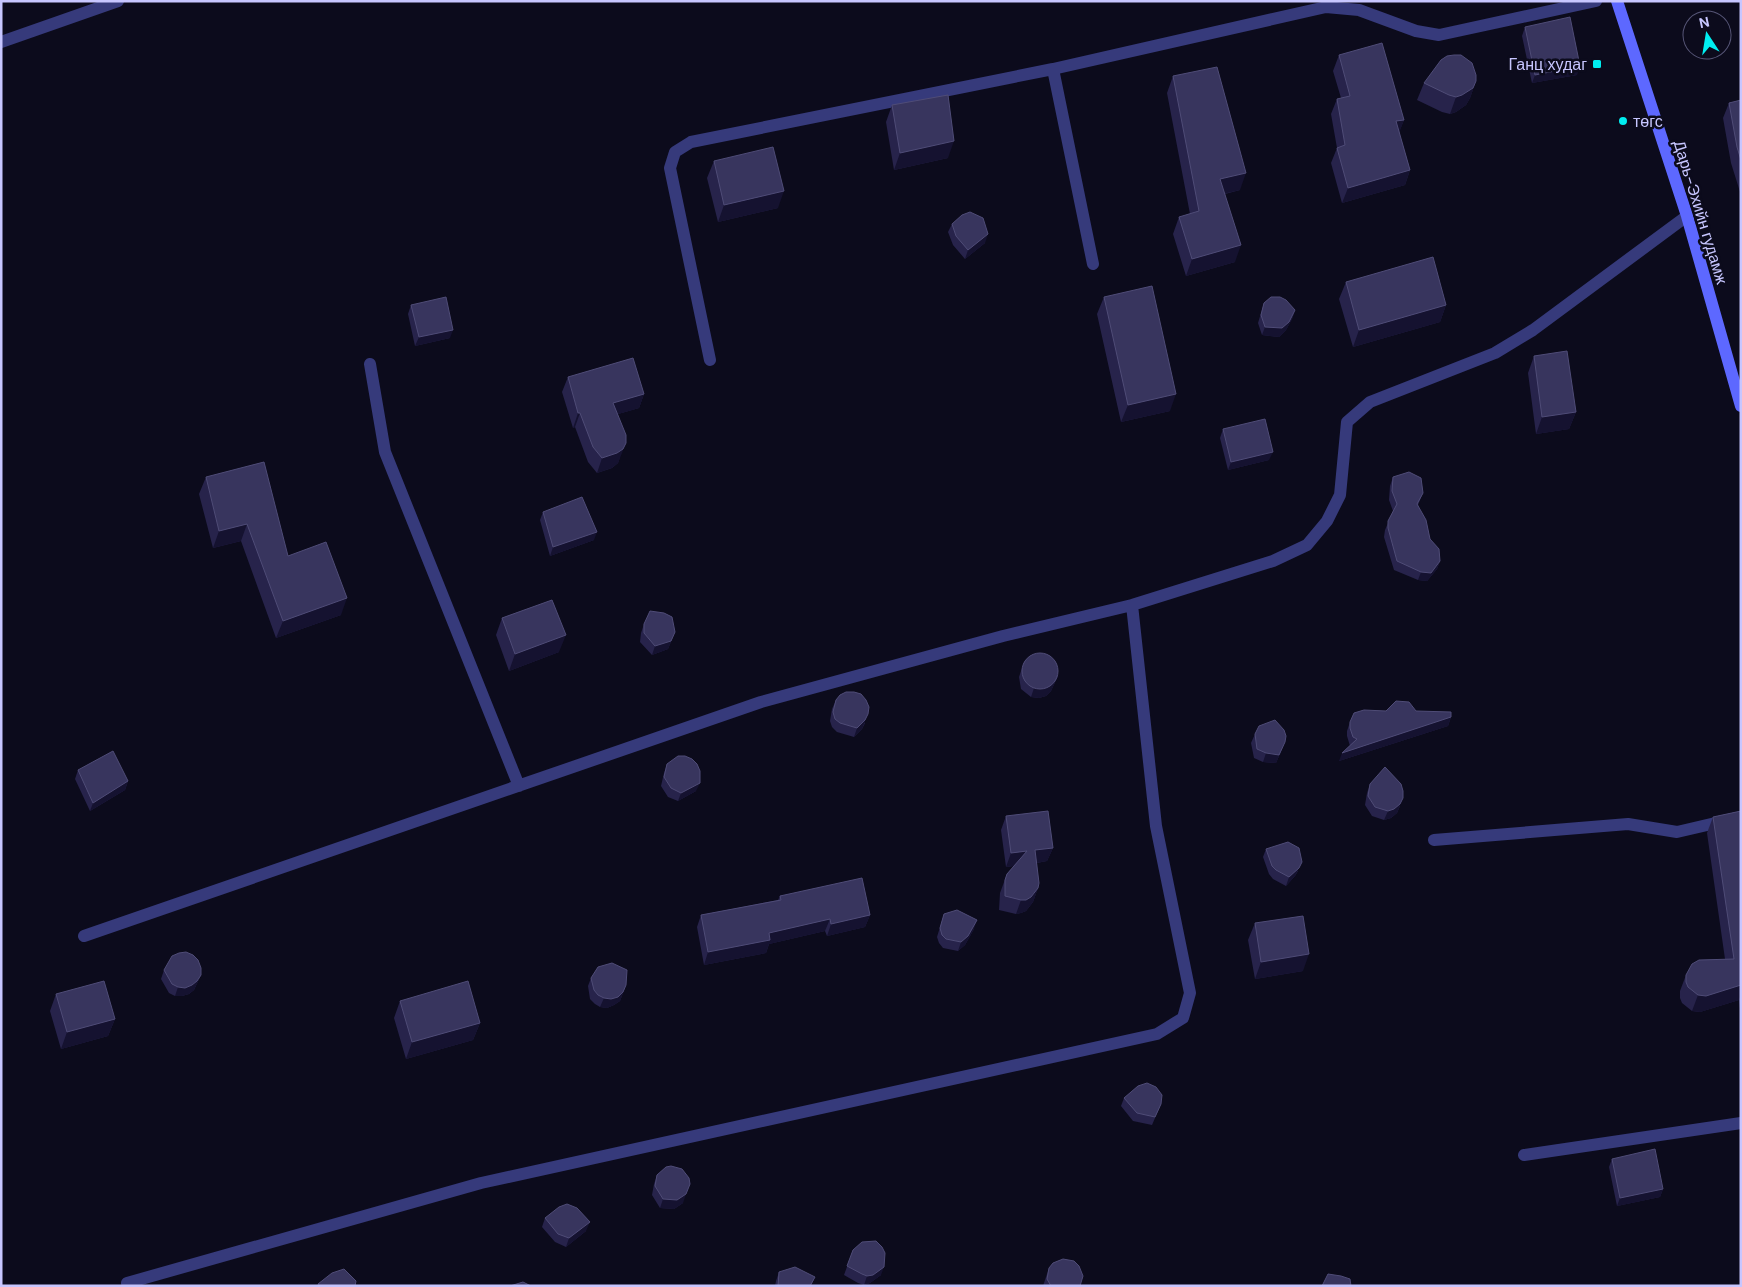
<svg xmlns="http://www.w3.org/2000/svg" width="1742" height="1287" font-family="'DM Sans',sans-serif">
<style>
.lines{fill:none;stroke-linecap:round;stroke-linejoin:round}
.service{stroke:#363a7b;stroke-width:12}
.minor{stroke:#363a7b;stroke-width:12}
.secondary{stroke:#5d68ff;stroke-width:12}
.wall{fill:#27234b}
.shaded-wall{fill:#151230}
.building{fill:#38355e;stroke:#4f4c77}
.poi-dot{fill:#00eef0;stroke:#0c0b1c;stroke-width:2}
.labels{text-anchor:middle;stroke-width:5;stroke-linejoin:round;paint-order:stroke}
.poi-label{font-size:16px;fill:#c7c6ff;stroke:#0c0b1c;text-anchor:end}
.street-label{font-size:16px;fill:#c7c6ff;stroke:#0c0b1c}
</style>
<rect width="100%" height="100%" fill="#0c0b1c"/>
<g class="lines">
<path class="service" d="M 1434,840 L 1628,824 L 1677,832 L 1741,817"/>
<path class="minor" d="M 1,42 L 118,1
M 1053,69 L 1093,264
M 710,360 L 670,168 L 675,152 L 691,142 L 1053,69 L 1326,7 L 1359,10 L 1416,31 L 1439,35 L 1596,1
M 370,364 L 385,452 L 519,786
M 84,936 L 761,702 L 1003,636 L 1132,605 L 1273,561 L 1307,545 L 1327,521 L 1340,495 L 1347,422 L 1370,402 L 1495,353 L 1533,330 L 1687,216
M 1524,1155 L 1741,1123
M 127,1283 L 481,1183 L 1157,1034 L 1183,1018 L 1190,993 L 1156,826 L 1132,605"/>
<path class="secondary" d="M 1617,1 L 1687,216 L 1741,406"/>
</g>
<path class="wall" d="M 1525,27 L 1577,75 L 1532,83 L 1522,36 Z
M 1339,55 L 1404,120 L 1399,132 L 1410,170 L 1405,185 L 1342,203 L 1331,163 L 1337,148 L 1331,114 L 1337,99 L 1341,98 L 1333,71 Z
M 1173,76 L 1240,190 L 1225,194 L 1235,262 L 1186,276 L 1173,234 L 1179,217 L 1190,214 L 1167,93 Z
M 1476,81 L 1470,98 L 1466,105 L 1456,112 L 1450,114 L 1442,112 L 1417,100 L 1424,83 Z
M 1741,100 L 1741,195 L 1731,163 L 1723,118 L 1729,103 Z
M 892,105 L 948,158 L 894,170 L 886,122 Z
M 714,161 L 778,208 L 718,222 L 707,178 Z
M 952,224 L 985,243 L 965,259 L 953,245 L 948,232 Z
M 1346,282 L 1446,305 L 1440,322 L 1353,347 L 1339,299 Z
M 1104,297 L 1170,411 L 1121,422 L 1097,314 Z
M 1264,303 L 1295,310 L 1292,319 L 1286,330 L 1279,337 L 1262,335 L 1258,323 Z
M 411,305 L 450,338 L 415,346 L 408,314 Z
M 1534,356 L 1576,412 L 1569,429 L 1536,434 L 1528,373 Z
M 568,377 L 644,394 L 639,408 L 618,414 L 620,457 L 618,463 L 612,468 L 597,473 L 588,462 L 575,427 L 573,428 L 562,392 Z
M 1223,429 L 1269,460 L 1228,470 L 1220,438 Z
M 206,477 L 341,615 L 276,638 L 241,541 L 213,548 L 199,494 Z
M 1393,477 L 1423,493 L 1418,505 L 1430,539 L 1440,561 L 1437,569 L 1427,581 L 1418,580 L 1394,570 L 1384,537 L 1385,530 L 1393,511 L 1389,500 L 1390,486 Z
M 543,512 L 594,540 L 550,556 L 540,520 Z
M 502,618 L 559,652 L 509,671 L 496,635 Z
M 644,624 L 675,632 L 668,649 L 652,655 L 640,642 L 641,633 Z
M 1024,662 L 1058,676 L 1051,691 L 1046,696 L 1039,698 L 1031,697 L 1021,689 L 1019,677 Z
M 836,700 L 865,723 L 862,729 L 854,737 L 837,732 L 832,727 L 830,721 L 832,709 Z
M 1416,711 L 1451,717 L 1448,726 L 1339,761 L 1350,746 L 1347,736 L 1347,731 L 1350,722 Z
M 1255,734 L 1285,742 L 1276,763 L 1263,762 L 1254,758 L 1251,743 Z
M 667,764 L 696,791 L 678,801 L 668,797 L 661,786 L 664,773 Z
M 78,770 L 128,781 L 125,790 L 90,811 L 75,779 Z
M 1370,784 L 1400,806 L 1397,813 L 1391,818 L 1384,820 L 1372,816 L 1365,805 L 1367,793 Z
M 1741,811 L 1741,1017 L 1739,1000 L 1700,1012 L 1692,1011 L 1682,1003 L 1680,998 L 1680,991 L 1686,975 L 1725,959 L 1707,833 L 1713,817 Z
M 1006,816 L 1053,848 L 1047,861 L 1037,863 L 1038,888 L 1033,902 L 1026,911 L 1021,913 L 1016,914 L 999,910 L 1000,893 L 1007,874 L 1014,866 L 1006,867 L 1001,830 Z
M 1266,849 L 1298,871 L 1295,876 L 1286,886 L 1273,879 L 1269,874 L 1263,857 Z
M 780,896 L 870,915 L 865,927 L 827,936 L 825,931 L 769,944 L 766,953 L 704,965 L 697,927 L 701,915 L 778,900 Z
M 944,914 L 974,929 L 965,945 L 958,951 L 943,948 L 939,943 L 937,937 Z
M 1255,923 L 1303,971 L 1255,979 L 1248,940 Z
M 164,970 L 201,975 L 194,990 L 189,994 L 182,996 L 175,996 L 169,993 L 161,979 Z
M 591,978 L 626,985 L 620,1001 L 614,1005 L 607,1008 L 600,1007 L 595,1004 L 590,999 L 588,986 Z
M 56,994 L 115,1019 L 108,1036 L 61,1049 L 50,1011 Z
M 400,1001 L 480,1023 L 473,1040 L 406,1059 L 394,1018 Z
M 1124,1098 L 1161,1104 L 1152,1125 L 1133,1121 L 1121,1106 Z
M 1612,1159 L 1663,1189 L 1660,1197 L 1617,1206 L 1609,1167 Z
M 657,1175 L 683,1203 L 674,1209 L 660,1208 L 652,1195 L 654,1184 Z
M 545,1218 L 586,1231 L 566,1247 L 555,1242 L 542,1227 Z
M 853,1250 L 881,1275 L 870,1283 L 864,1285 L 858,1283 L 844,1275 Z
M 1049,1268 L 1080,1286 L 1043,1286 Z
M 779,1272 L 815,1277 L 811,1286 L 775,1286 L 776,1281 Z"/>
<path class="shaded-wall" d="M 1580,66 L 1577,75 L 1532,83 L 1535,75 Z
M 1476,81 L 1470,98 L 1466,105 L 1456,112 L 1450,114 L 1456,97 Z
M 1404,120 L 1398,136 L 1396,121 Z
M 954,141 L 948,158 L 894,170 L 900,153 Z
M 1410,170 L 1405,185 L 1342,203 L 1348,188 Z
M 1246,173 L 1240,190 L 1214,196 L 1220,179 Z
M 784,191 L 778,208 L 718,222 L 724,205 Z
M 988,234 L 985,243 L 965,259 L 968,250 Z
M 1241,245 L 1235,262 L 1186,276 L 1192,259 Z
M 1446,305 L 1440,322 L 1353,347 L 1359,330 Z
M 1295,310 L 1292,319 L 1286,330 L 1279,337 L 1262,335 L 1265,327 Z
M 453,330 L 450,338 L 415,346 L 419,337 Z
M 644,394 L 639,408 L 608,417 L 613,403 Z
M 1176,394 L 1170,411 L 1121,422 L 1128,405 Z
M 1576,412 L 1569,429 L 1536,434 L 1542,417 Z
M 578,413 L 580,413 L 575,427 L 573,428 Z
M 626,443 L 618,463 L 612,468 L 597,473 L 602,458 Z
M 1273,452 L 1269,460 L 1228,470 L 1231,462 Z
M 247,524 L 241,541 L 213,548 L 219,531 Z
M 597,532 L 594,540 L 550,556 L 553,547 Z
M 1440,561 L 1437,569 L 1427,581 L 1418,580 L 1421,572 Z
M 347,598 L 341,615 L 276,638 L 283,621 Z
M 675,632 L 668,649 L 652,655 L 655,646 Z
M 566,635 L 559,652 L 509,671 L 515,654 Z
M 1058,676 L 1051,691 L 1046,696 L 1039,698 L 1031,697 L 1034,688 Z
M 868,714 L 862,729 L 854,737 L 857,728 Z
M 1451,717 L 1448,726 L 1339,761 L 1342,753 Z
M 1285,742 L 1276,763 L 1263,762 L 1266,753 Z
M 128,781 L 125,790 L 90,811 L 93,803 Z
M 700,783 L 696,791 L 678,801 L 681,793 Z
M 1403,798 L 1397,813 L 1391,818 L 1384,820 L 1388,811 Z
M 1053,848 L 1047,861 L 1030,864 L 1035,850 Z
M 1027,851 L 1022,865 L 1006,867 L 1011,853 Z
M 1302,862 L 1295,876 L 1286,886 L 1289,877 Z
M 1038,888 L 1033,902 L 1026,911 L 1021,913 L 1016,914 L 1021,900 Z
M 870,915 L 865,927 L 827,936 L 831,924 Z
M 830,919 L 825,931 L 769,944 L 766,953 L 704,965 L 708,952 L 769,933 Z
M 977,920 L 974,929 L 965,945 L 958,951 L 961,942 Z
M 1309,954 L 1303,971 L 1255,979 L 1261,962 Z
M 201,975 L 194,990 L 189,994 L 182,996 L 175,996 L 178,987 Z
M 626,985 L 620,1001 L 614,1005 L 607,1008 L 600,1007 L 604,998 Z
M 1741,985 L 1741,994 L 1739,1000 L 1700,1012 L 1692,1011 L 1698,995 Z
M 115,1019 L 108,1036 L 61,1049 L 67,1032 Z
M 480,1023 L 473,1040 L 406,1059 L 412,1042 Z
M 1663,1189 L 1660,1197 L 1617,1206 L 1620,1198 Z
M 686,1194 L 683,1203 L 674,1209 L 660,1208 L 663,1199 Z
M 590,1222 L 586,1231 L 566,1247 L 569,1238 Z
M 884,1267 L 881,1275 L 870,1283 L 864,1285 L 867,1276 Z"/>
<path class="building" d="M 1570,17 L 1580,66 L 1535,75 L 1525,27 Z
M 1382,43 L 1404,120 L 1396,121 L 1410,170 L 1348,188 L 1337,148 L 1345,145 L 1337,99 L 1350,96 L 1339,55 Z
M 1454,55 L 1461,55 L 1472,63 L 1476,75 L 1476,81 L 1473,88 L 1462,95 L 1456,97 L 1449,95 L 1424,83 L 1441,60 L 1447,56 Z
M 1217,67 L 1246,173 L 1220,179 L 1241,245 L 1192,259 L 1179,217 L 1199,211 L 1173,76 Z
M 948,95 L 954,141 L 900,153 L 892,105 Z
M 1741,100 L 1741,160 L 1737,147 L 1729,103 Z
M 773,147 L 784,191 L 724,205 L 714,161 Z
M 970,212 L 983,218 L 988,234 L 968,250 L 956,236 L 952,224 L 962,215 Z
M 1433,257 L 1446,305 L 1359,330 L 1346,282 Z
M 1152,286 L 1176,394 L 1128,405 L 1104,297 Z
M 446,297 L 453,330 L 419,337 L 411,305 Z
M 1271,297 L 1280,297 L 1286,300 L 1295,310 L 1289,322 L 1282,328 L 1265,327 L 1261,315 L 1264,303 Z
M 1567,351 L 1576,412 L 1542,417 L 1534,356 Z
M 633,358 L 644,394 L 613,403 L 626,435 L 626,443 L 623,449 L 617,453 L 602,458 L 593,447 L 580,413 L 578,413 L 568,377 Z
M 1265,419 L 1273,452 L 1231,462 L 1223,429 Z
M 264,462 L 288,556 L 326,542 L 347,598 L 283,621 L 247,524 L 219,531 L 206,477 Z
M 1409,472 L 1421,478 L 1423,493 L 1417,504 L 1426,520 L 1430,539 L 1439,549 L 1440,561 L 1431,573 L 1421,572 L 1397,561 L 1388,528 L 1388,521 L 1397,504 L 1392,491 L 1393,477 Z
M 582,497 L 597,532 L 553,547 L 543,512 Z
M 552,600 L 566,635 L 515,654 L 502,618 Z
M 650,611 L 664,613 L 672,617 L 675,632 L 671,641 L 655,646 L 644,633 L 644,624 Z
M1022 671a18 18 0 1 1 36 0a18 18 0 1 1-36 0Z
M 846,692 L 854,692 L 861,694 L 866,700 L 869,707 L 868,714 L 865,720 L 857,728 L 840,723 L 835,719 L 833,712 L 836,700 L 840,695 Z
M 1396,701 L 1409,702 L 1416,711 L 1451,712 L 1451,717 L 1342,753 L 1357,739 L 1353,737 L 1350,728 L 1350,722 L 1354,713 L 1364,710 L 1386,711 Z
M 1275,720 L 1284,730 L 1286,736 L 1285,742 L 1279,755 L 1266,753 L 1257,749 L 1255,734 L 1259,726 Z
M 113,751 L 128,781 L 93,803 L 78,770 Z
M 678,756 L 685,756 L 692,759 L 697,764 L 700,771 L 700,783 L 681,793 L 671,788 L 664,777 L 667,764 Z
M 1385,767 L 1401,784 L 1403,791 L 1403,798 L 1400,804 L 1394,809 L 1388,811 L 1375,807 L 1368,796 L 1370,784 Z
M 1048,811 L 1053,848 L 1035,850 L 1039,883 L 1038,888 L 1031,897 L 1026,900 L 1021,900 L 1005,896 L 1005,880 L 1007,874 L 1027,851 L 1011,853 L 1006,816 Z
M 1741,811 L 1741,985 L 1706,996 L 1698,995 L 1688,987 L 1686,982 L 1686,975 L 1692,964 L 1699,960 L 1734,959 L 1713,817 Z
M 1288,842 L 1299,848 L 1302,862 L 1299,868 L 1289,877 L 1276,870 L 1272,866 L 1266,849 Z
M 862,878 L 870,915 L 831,924 L 830,919 L 769,933 L 770,940 L 708,952 L 701,915 L 781,900 L 780,896 Z
M 957,910 L 977,920 L 968,936 L 961,942 L 946,939 L 942,935 L 940,928 L 944,914 Z
M 1303,916 L 1309,954 L 1261,962 L 1255,923 Z
M 186,952 L 193,955 L 198,960 L 201,968 L 201,975 L 197,981 L 192,985 L 185,988 L 178,987 L 172,984 L 164,970 L 172,956 L 179,953 Z
M 612,963 L 627,970 L 626,985 L 623,992 L 618,997 L 611,999 L 604,998 L 598,995 L 594,990 L 591,978 L 598,967 Z
M 104,981 L 115,1019 L 67,1032 L 56,994 Z
M 468,981 L 480,1023 L 412,1042 L 400,1001 Z
M 1147,1083 L 1156,1087 L 1162,1095 L 1161,1104 L 1155,1117 L 1137,1113 L 1124,1098 L 1138,1086 Z
M 1655,1149 L 1663,1189 L 1620,1198 L 1612,1159 Z
M 671,1166 L 682,1169 L 689,1178 L 690,1184 L 686,1194 L 677,1200 L 663,1199 L 655,1186 L 657,1175 L 666,1167 Z
M 567,1204 L 577,1208 L 590,1222 L 569,1238 L 558,1234 L 545,1218 L 559,1207 Z
M 876,1241 L 882,1247 L 885,1253 L 884,1267 L 873,1275 L 867,1276 L 862,1274 L 847,1266 L 853,1250 L 862,1242 Z
M 1063,1259 L 1074,1261 L 1079,1266 L 1083,1276 L 1080,1286 L 1051,1286 L 1047,1279 L 1049,1268 L 1053,1263 Z
M 795,1267 L 815,1277 L 810,1286 L 778,1286 L 779,1272 Z
M 344,1269 L 356,1281 L 355,1286 L 319,1286 L 318,1284 L 332,1273 Z
M 1328,1274 L 1341,1276 L 1350,1279 L 1351,1286 L 1322,1286 Z
M 523,1282 L 531,1286 L 510,1286 Z"/>
<g class="poi-dot">
<rect x="1592" y="59" width="10" height="10" rx="2.5"/>
<circle cx="1623" cy="121" r="5"/>
</g>
<g class="labels">
<g class="poi-label">
<text x="1587" y="70">Ганц худаг</text>
<text x="1633" y="127" text-anchor="start">төгс</text>
</g>
<g class="street-label">
<text transform="translate(1701 212) rotate(73)" y="6">Дарь-Эхийн гудамж</text>
</g>
</g>
<rect width="1742" height="1287" fill="none" stroke="#c7c6ff" stroke-width="5"/>
<g transform="translate(1707 35) rotate(348)"><circle r="24" fill="#0c0b1c" stroke="#575677"/>
<path d="M0-4L9 19L0 12L-9 19Z" fill="#00eef0"/>
<text y="-8" font-size="14" font-weight="bold" text-anchor="middle" fill="#c7c6ff">N</text>
</g>
</svg>
